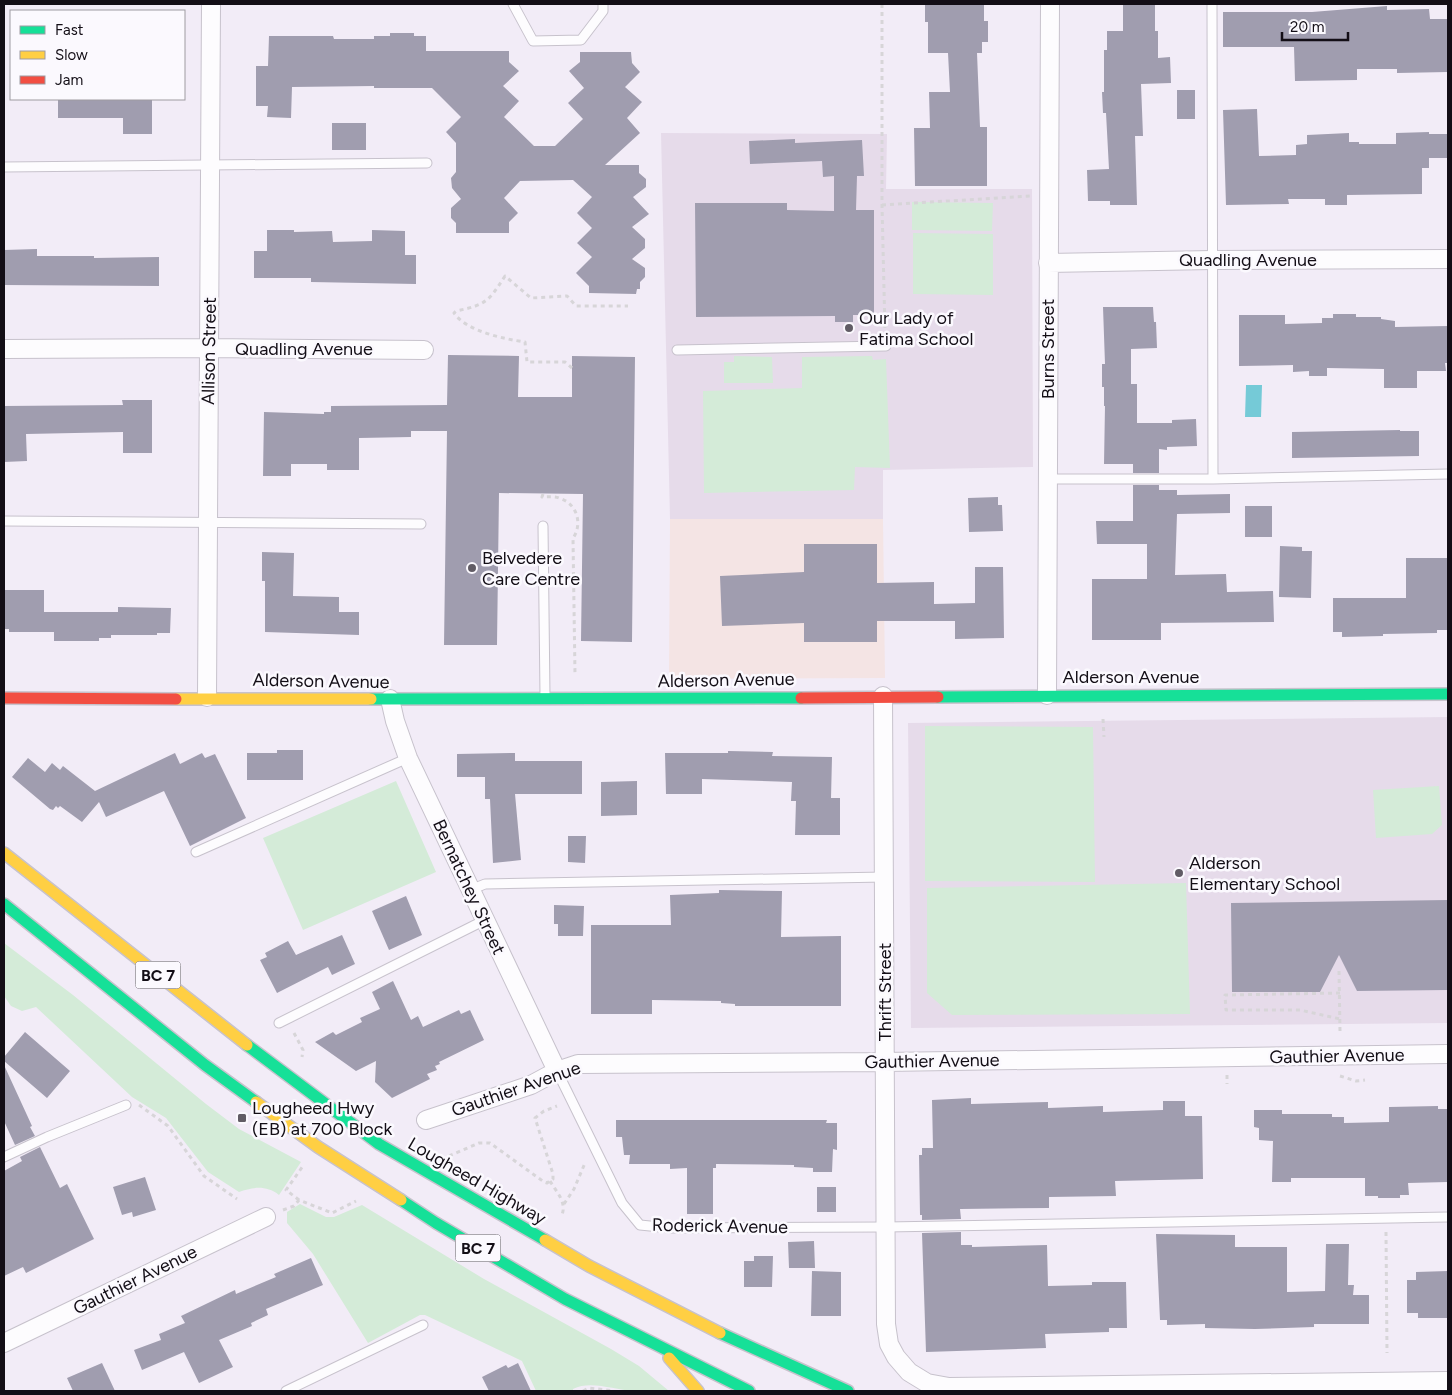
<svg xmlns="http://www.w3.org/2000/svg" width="1452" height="1395" font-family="Figtree,sans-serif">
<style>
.commercial{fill:#f4e4e4}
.education{fill:#e6dbea}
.green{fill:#d4ebd8}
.water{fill:#75cad7}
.building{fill:#a09daf}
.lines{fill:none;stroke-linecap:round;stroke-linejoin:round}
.lane-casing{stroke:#c7c2cc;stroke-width:11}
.street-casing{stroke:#c7c2cc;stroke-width:20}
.fast-casing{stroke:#c7c2cc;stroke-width:14}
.slow-casing{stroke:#c7c2cc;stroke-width:14}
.jam-casing{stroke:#c7c2cc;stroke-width:14}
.path{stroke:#d7d5d8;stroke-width:3;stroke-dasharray:4 4;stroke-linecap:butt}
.lane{stroke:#fdfcfe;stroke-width:9}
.street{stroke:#fdfcfe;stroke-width:18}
.fast{stroke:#16e098;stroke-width:11}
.slow{stroke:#ffcf43;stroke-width:11}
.jam{stroke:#f24e42;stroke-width:11}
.poi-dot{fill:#615c65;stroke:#fbf9fe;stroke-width:2}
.labels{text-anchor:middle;stroke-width:5;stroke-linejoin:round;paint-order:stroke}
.shield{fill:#fbf9fe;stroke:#59545c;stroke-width:1}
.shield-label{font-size:16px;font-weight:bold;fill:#130e16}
.street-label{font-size:18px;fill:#130e16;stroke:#fbf9fe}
.poi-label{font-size:18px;fill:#130e16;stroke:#fbf9fe;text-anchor:start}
</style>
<rect width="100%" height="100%" fill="#f2ecf7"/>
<path class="commercial" d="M 670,519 L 883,519 L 885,678 L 669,679 Z"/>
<path class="education" d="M 661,133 L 887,134 L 886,189 L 1032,189 L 1033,467 L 883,470 L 883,519 L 670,519 Z
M 1448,717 L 1448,1023 L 911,1028 L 908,723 Z"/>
<path class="green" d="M 912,202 L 993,203 L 992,231 L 912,230 Z
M 913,233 L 993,234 L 993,295 L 913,294 Z
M 734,356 L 772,357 L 773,383 L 724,383 L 724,362 L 734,362 Z
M 872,356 L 873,360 L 886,359 L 890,468 L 855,467 L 854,490 L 704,493 L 703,391 L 802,388 L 802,357 Z
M 925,726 L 1093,727 L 1095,882 L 925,881 Z
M 396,781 L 436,872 L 303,930 L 263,838 Z
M 1439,786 L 1442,825 L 1432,834 L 1376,838 L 1373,790 Z
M 1186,883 L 1190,1014 L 952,1015 L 927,993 L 927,888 Z
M 4,943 L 73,995 L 206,1104 L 239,1129 L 301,1162 L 279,1195 C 266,1185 253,1187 239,1192 L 208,1172 L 166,1118 L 132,1097 L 36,1007 L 22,1011 L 11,1006 L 4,996 Z
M 300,1204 L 326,1217 L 334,1217 L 362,1205 L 484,1279 L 611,1349 L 639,1366 L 669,1391 C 657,1391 645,1392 633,1391 C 614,1390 591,1380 573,1389 L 573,1391 L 536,1391 L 522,1361 L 425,1315 L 420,1315 L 368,1343 L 313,1254 L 287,1223 L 287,1212 Z"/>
<path class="water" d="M 1246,385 L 1262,385 L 1261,417 L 1245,417 Z"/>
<path class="building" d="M 925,4 L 984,4 L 984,21 L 988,21 L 988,42 L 982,42 L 982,53 L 977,53 L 980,127 L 987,127 L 987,186 L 915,186 L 914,128 L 930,128 L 929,92 L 950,92 L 948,53 L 928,53 L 928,22 L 925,22 Z
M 1123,4 L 1155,4 L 1155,31 L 1158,31 L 1158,58 L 1170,57 L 1171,83 L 1141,84 L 1143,136 L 1135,136 L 1137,205 L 1110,205 L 1110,201 L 1088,201 L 1087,170 L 1109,169 L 1106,113 L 1103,113 L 1102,92 L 1104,92 L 1104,50 L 1107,50 L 1107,31 L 1123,31 Z
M 1387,6 L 1387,10 L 1429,9 L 1430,19 L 1448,19 L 1448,72 L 1397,73 L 1397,69 L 1357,69 L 1357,80 L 1295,81 L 1294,47 L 1223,47 L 1223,12 L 1312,12 Z
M 390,33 L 414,33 L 414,36 L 426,36 L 426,51 L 509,51 L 509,62 L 519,71 L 503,86 L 519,101 L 504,117 L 534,146 L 555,146 L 583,119 L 568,103 L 584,88 L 569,71 L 580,62 L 580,52 L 631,52 L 632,63 L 640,72 L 625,87 L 642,102 L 627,118 L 640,133 L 605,165 L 639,165 L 639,173 L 646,179 L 646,187 L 633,197 L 649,214 L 632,227 L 645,239 L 645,248 L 632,259 L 645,268 L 645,277 L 640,282 L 640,289 L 637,289 L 636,294 L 589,293 L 589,286 L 576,273 L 592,257 L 577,243 L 592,228 L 577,213 L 592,197 L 573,180 L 520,181 L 504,198 L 518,213 L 509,222 L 509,233 L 456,233 L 456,223 L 451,218 L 451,208 L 461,199 L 452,188 L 451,178 L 456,172 L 456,143 L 446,132 L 461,117 L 432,88 L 374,88 L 374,86 L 292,87 L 291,118 L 267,117 L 268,106 L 256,106 L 256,66 L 268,66 L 269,36 L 333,36 L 334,39 L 374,39 L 374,36 L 390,36 Z
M 1177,90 L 1195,90 L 1195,119 L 1177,119 Z
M 58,99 L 152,99 L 152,134 L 123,134 L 123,118 L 58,118 Z
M 1257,109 L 1259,156 L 1296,155 L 1296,145 L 1307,144 L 1307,135 L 1349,133 L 1349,142 L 1359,142 L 1359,144 L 1396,144 L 1396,133 L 1429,132 L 1429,134 L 1448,134 L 1448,158 L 1429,158 L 1429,168 L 1422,168 L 1422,194 L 1347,195 L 1347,205 L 1325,205 L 1325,199 L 1288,199 L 1289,204 L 1226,205 L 1223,110 Z
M 332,123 L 366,123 L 366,150 L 332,150 Z
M 795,139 L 795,143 L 862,140 L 864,176 L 857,176 L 856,210 L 874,210 L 874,315 L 853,315 L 853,322 L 835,322 L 835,316 L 696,317 L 695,203 L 787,203 L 787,210 L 834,211 L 834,176 L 823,177 L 822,161 L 750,164 L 749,141 Z
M 267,230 L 294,230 L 294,232 L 332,231 L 333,242 L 372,241 L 372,230 L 405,231 L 405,255 L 416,255 L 416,284 L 311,282 L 311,278 L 254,278 L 254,251 L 267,251 Z
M 37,249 L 37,256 L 94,256 L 94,258 L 159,257 L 159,286 L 4,285 L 4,250 Z
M 1103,307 L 1153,307 L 1154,322 L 1156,322 L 1157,348 L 1131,349 L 1131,384 L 1137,384 L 1137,423 L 1172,423 L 1172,420 L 1196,419 L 1197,446 L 1167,447 L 1167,450 L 1159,449 L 1159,473 L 1133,473 L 1133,464 L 1104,464 L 1105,406 L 1104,406 L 1104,387 L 1102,387 L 1102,364 L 1105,364 Z
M 1333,314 L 1356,314 L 1356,317 L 1381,317 L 1381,319 L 1395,321 L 1395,327 L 1448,326 L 1448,363 L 1445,363 L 1446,371 L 1417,371 L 1417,388 L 1384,388 L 1384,369 L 1327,368 L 1327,376 L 1309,376 L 1309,371 L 1293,372 L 1293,365 L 1239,366 L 1239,315 L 1285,315 L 1285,324 L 1322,323 L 1322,318 L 1333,318 Z
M 448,355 L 519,356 L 518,397 L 572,397 L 572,356 L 635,357 L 632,642 L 581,641 L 583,494 L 499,493 L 497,645 L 444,645 L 447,431 L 411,431 L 411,437 L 359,438 L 359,470 L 327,470 L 327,464 L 291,464 L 291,476 L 263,476 L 264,412 L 324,414 L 324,412 L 331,412 L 331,406 L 447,405 Z
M 122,400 L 152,400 L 152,453 L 123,453 L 123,432 L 26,434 L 27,461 L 4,462 L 4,406 L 123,405 Z
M 1400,430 L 1400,431 L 1419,431 L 1419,456 L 1292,458 L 1292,432 Z
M 1133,485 L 1159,485 L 1159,490 L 1177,490 L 1177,495 L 1230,494 L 1230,513 L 1177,514 L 1175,575 L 1226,574 L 1227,592 L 1273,591 L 1274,622 L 1161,623 L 1161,640 L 1092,640 L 1092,579 L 1147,579 L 1147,544 L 1097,544 L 1096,521 L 1133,521 Z
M 998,497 L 998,505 L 1002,505 L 1003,531 L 969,532 L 968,498 Z
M 1245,506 L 1272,506 L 1272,537 L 1245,537 Z
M 804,544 L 877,544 L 877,583 L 934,582 L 934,604 L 975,603 L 975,567 L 1003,567 L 1004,638 L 955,639 L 955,621 L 877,621 L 877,642 L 804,642 L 804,623 L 722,626 L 720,576 L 804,572 Z
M 1280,546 L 1302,547 L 1302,551 L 1312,551 L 1311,598 L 1279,597 Z
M 262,552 L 294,553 L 293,596 L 339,597 L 339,612 L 359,612 L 359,635 L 265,632 L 265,581 L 262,581 Z
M 1406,558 L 1448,558 L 1448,630 L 1437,630 L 1437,633 L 1383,634 L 1383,636 L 1342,637 L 1342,632 L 1333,632 L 1333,598 L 1406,598 Z
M 4,590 L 44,590 L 44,612 L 118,612 L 118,607 L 171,608 L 170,633 L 157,633 L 157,635 L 111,635 L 111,638 L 99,638 L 99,641 L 54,641 L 54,632 L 9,632 L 9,629 L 4,629 Z
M 277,750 L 303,750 L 303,780 L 247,780 L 247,753 L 277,753 Z
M 728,751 L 773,752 L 772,756 L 832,757 L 831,798 L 840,798 L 840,835 L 795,835 L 796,801 L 791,801 L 792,782 L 702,779 L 702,794 L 666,794 L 665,753 L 728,753 Z
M 175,753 L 180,764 L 202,753 L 205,758 L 215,754 L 246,818 L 190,846 L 164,791 L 106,817 L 99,802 L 82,822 L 60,806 L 58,808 L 56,806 L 53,810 L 50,809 L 12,777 L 28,758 L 45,772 L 52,763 L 60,770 L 63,766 L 95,791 Z
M 515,753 L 515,761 L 582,761 L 582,794 L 515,794 L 521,860 L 493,863 L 490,799 L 485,799 L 485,777 L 457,777 L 457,754 Z
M 637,781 L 637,815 L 601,816 L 601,782 Z
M 568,836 L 586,836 L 585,863 L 568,862 Z
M 719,890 L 782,891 L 781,937 L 841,936 L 841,1006 L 735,1006 L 735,1004 L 721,1003 L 721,1001 L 652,1000 L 652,1014 L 591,1014 L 591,925 L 671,925 L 670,895 L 719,893 Z
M 406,896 L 422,935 L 389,950 L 372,911 Z
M 1448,900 L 1448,990 L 1357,991 L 1339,955 L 1320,992 L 1232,992 L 1231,903 Z
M 554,905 L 584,906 L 583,936 L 558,936 L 558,924 L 554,924 Z
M 342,935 L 355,964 L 332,975 L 328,967 L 277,993 L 260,960 L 267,957 L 265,953 L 288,941 L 296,955 Z
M 393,981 L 411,1020 L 418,1016 L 423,1027 L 459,1010 L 461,1014 L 470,1010 L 484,1040 L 439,1062 L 440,1064 L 435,1066 L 437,1070 L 427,1074 L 430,1079 L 392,1098 L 375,1082 L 376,1061 L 356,1071 L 315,1042 L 333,1032 L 336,1035 L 362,1022 L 360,1018 L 380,1009 L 372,992 Z
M 25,1032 L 70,1071 L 47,1098 L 4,1061 L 4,1057 Z
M 4,1065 L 32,1126 L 30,1127 L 35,1136 L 15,1145 L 4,1121 Z
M 971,1098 L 971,1104 L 1048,1102 L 1048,1108 L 1103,1106 L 1103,1112 L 1163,1110 L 1163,1101 L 1185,1101 L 1185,1116 L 1202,1116 L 1203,1179 L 1115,1181 L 1116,1196 L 1049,1197 L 1049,1208 L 960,1209 L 961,1219 L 922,1220 L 922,1215 L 920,1215 L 919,1155 L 922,1155 L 922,1148 L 933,1148 L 932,1100 Z
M 1438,1106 L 1438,1109 L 1448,1109 L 1448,1182 L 1408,1183 L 1409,1195 L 1400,1195 L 1400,1198 L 1378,1198 L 1378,1196 L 1365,1196 L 1365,1178 L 1291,1178 L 1291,1182 L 1272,1182 L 1273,1141 L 1259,1140 L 1259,1128 L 1254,1127 L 1254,1110 L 1282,1110 L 1282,1114 L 1332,1114 L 1332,1117 L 1344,1117 L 1344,1123 L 1389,1122 L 1389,1107 Z
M 616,1120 L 827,1120 L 826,1123 L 837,1123 L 837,1150 L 833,1149 L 832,1172 L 813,1172 L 813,1168 L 794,1167 L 794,1165 L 716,1164 L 716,1168 L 713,1168 L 713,1214 L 687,1214 L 687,1168 L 670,1169 L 670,1164 L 629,1164 L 630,1155 L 624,1155 L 622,1137 L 616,1137 Z
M 40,1147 L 60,1188 L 67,1184 L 94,1239 L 26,1273 L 23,1267 L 4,1276 L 4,1171 L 22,1161 L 20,1157 Z
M 145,1177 L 156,1210 L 133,1217 L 132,1212 L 122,1215 L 113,1187 Z
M 817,1187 L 836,1187 L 836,1212 L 817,1212 Z
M 961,1232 L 961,1245 L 972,1245 L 972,1247 L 1047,1245 L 1048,1286 L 1092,1285 L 1092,1282 L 1126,1282 L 1127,1328 L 1109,1328 L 1109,1332 L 1045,1334 L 1046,1348 L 926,1352 L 922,1233 Z
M 1156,1234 L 1235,1235 L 1235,1247 L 1287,1247 L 1287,1292 L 1325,1291 L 1326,1244 L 1349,1244 L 1348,1285 L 1354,1285 L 1353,1295 L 1369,1295 L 1369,1324 L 1314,1324 L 1314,1327 L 1255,1329 L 1205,1328 L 1205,1324 L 1167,1325 L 1167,1320 L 1160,1320 Z
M 814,1241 L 815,1268 L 789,1268 L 788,1242 Z
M 754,1256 L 773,1256 L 772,1287 L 744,1287 L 744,1261 L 754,1261 Z
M 311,1258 L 323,1285 L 266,1309 L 268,1315 L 251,1323 L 252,1326 L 219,1340 L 233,1367 L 199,1383 L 184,1352 L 142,1370 L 134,1350 L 161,1340 L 159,1334 L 185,1323 L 181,1316 L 235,1290 L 236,1294 L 276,1277 L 274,1274 Z
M 812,1271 L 841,1272 L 841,1316 L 811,1316 Z
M 1448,1271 L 1448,1318 L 1418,1318 L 1418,1313 L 1407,1313 L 1407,1280 L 1416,1280 L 1416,1272 Z
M 102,1363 L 115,1391 L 73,1391 L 67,1378 Z
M 518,1363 L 531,1391 L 489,1391 L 482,1377 L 506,1365 L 508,1368 Z"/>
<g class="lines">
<g class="lane-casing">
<path id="lane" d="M 513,4 L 533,41 L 581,40 L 603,11 L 603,4
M 1212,4 L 1213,479
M 4,167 L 427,163
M 677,350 L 886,346
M 1048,479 L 1213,479 L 1448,474
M 4,521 L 421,524
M 543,526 L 545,696
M 196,852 L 408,758
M 470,890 L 485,884 L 885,877
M 279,1023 L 485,920
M 557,1071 L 622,1203 L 640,1225 L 670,1228 L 886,1227 L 1448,1217
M 4,1157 L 47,1137 L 126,1105
M 286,1391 L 423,1325"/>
</g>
<g class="street-casing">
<path id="street" d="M 1048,263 L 1212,260 L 1448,259
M 4,349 L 208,348 L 424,350
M 1047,695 L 1050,4
M 883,696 L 886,1324 L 889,1344 L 896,1357 L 909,1372 L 927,1383 L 949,1387 L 1448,1381
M 207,697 L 211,4
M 390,699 L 395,721 L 408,758 L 557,1071
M 426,1120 L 531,1085 L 557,1071 L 578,1064 L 884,1062 L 1448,1054
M 4,1343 L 266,1217"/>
</g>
<g class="fast-casing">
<path id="fast" d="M 938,697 L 1448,694
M 371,699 L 801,698
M 4,904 L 205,1065 L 256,1102
M 247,1045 L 379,1144 L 545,1240
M 401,1200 L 436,1223 L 565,1299 L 749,1391
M 720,1333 L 848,1391"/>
</g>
<g class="slow-casing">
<path id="slow" d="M 176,699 L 371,699
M 4,853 L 247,1045
M 256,1102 L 318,1147 L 401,1200
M 545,1240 L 589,1266 L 720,1333
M 669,1358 L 698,1391"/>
</g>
<g class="jam-casing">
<path id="jam" d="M 4,698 L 176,699
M 801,698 L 938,697"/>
</g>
<path class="path" d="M 882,4 L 882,205 L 885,331
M 882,205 L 1030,196
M 572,368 L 565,362 L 527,362 L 525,342 C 504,339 466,331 454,313 L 456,311 C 486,305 489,301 505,276 L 531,298 L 567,296 L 576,306 L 628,306
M 543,494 L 542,497 C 548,497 554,496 559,498 C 577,503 583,524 573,538 L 575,675
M 1103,719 L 1104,737
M 1339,971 L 1340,1031
M 1340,993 L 1225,995 L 1226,1010 L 1300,1010 L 1340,1019
M 294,1033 L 303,1050 L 302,1057
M 1227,1075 L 1227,1084
M 1340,1076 L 1356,1081 L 1365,1080
M 139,1105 L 168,1126 L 204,1176 L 237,1199
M 449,1156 L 479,1143 L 490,1143 L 544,1182 L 547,1183 L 553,1179 L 553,1174 L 535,1118 L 544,1111 L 557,1106
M 550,1181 C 557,1193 568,1203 561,1217
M 299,1200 L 286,1190 L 303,1166
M 564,1204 L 574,1189 L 585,1163
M 283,1210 L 294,1206 L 299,1200 L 332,1213 L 356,1201
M 1386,1232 L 1387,1353
M 583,1391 L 589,1388 L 614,1391"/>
<use href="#lane" class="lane"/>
<use href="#street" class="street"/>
<use href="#fast" class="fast"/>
<use href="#slow" class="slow"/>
<use href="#jam" class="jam"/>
</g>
<g class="poi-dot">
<circle cx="849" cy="328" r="5"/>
<circle cx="472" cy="568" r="5"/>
<circle cx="1179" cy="873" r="5"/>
<rect x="237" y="1113" width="10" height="10" rx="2.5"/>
</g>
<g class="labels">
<g class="shield">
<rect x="135.5" y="961.5" width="45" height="27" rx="4"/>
<rect x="455.5" y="1234.5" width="45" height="27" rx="4"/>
</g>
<g class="shield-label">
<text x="158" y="981">BC 7</text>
<text x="478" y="1254">BC 7</text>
</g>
<g class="street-label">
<text x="1248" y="266">Quadling Avenue</text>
<text x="304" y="355">Quadling Avenue</text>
<text transform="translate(1048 349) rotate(-90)" y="6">Burns Street</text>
<text transform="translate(209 351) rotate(-89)" y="6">Allison Street</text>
<text x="1131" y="683">Alderson Avenue</text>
<text transform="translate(726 680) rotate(-1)" y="6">Alderson Avenue</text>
<text transform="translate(321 681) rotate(1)" y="6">Alderson Avenue</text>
<text transform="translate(469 887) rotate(65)" y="6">Bernatchey Street</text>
<text transform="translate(885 992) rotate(-90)" y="6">Thrift Street</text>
<text transform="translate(1337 1056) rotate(-1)" y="6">Gauthier Avenue</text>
<text transform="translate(932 1061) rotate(-1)" y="6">Gauthier Avenue</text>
<text transform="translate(516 1089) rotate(-19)" y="6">Gauthier Avenue</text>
<text transform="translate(477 1181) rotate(30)" y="6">Lougheed Highway</text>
<text transform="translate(720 1226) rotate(1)" y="6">Roderick Avenue</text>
<text transform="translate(135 1280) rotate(-26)" y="6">Gauthier Avenue</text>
</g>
<g class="poi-label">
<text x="859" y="324">Our Lady of<tspan x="859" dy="21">Fatima School</tspan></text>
<text x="482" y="564">Belvedere<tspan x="482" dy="21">Care Centre</tspan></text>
<text x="1189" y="869">Alderson<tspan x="1189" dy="21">Elementary School</tspan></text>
<text x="252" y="1114">Lougheed Hwy<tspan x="252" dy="21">(EB) at 700 Block</tspan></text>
</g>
</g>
<rect width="1452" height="1395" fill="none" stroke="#130e16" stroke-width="10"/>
<rect x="10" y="10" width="175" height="90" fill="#fbf9fe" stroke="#9e9ba1"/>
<rect x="20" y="26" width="25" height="8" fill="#16e098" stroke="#9e9ba1"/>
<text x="55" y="35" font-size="15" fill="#130e16">Fast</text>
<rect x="20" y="51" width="25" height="8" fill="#ffcf43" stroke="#9e9ba1"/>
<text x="55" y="60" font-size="15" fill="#130e16">Slow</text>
<rect x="20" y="76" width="25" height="8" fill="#f24e42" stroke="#9e9ba1"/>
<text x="55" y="85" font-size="15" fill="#130e16">Jam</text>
<path d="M1282 32v8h66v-8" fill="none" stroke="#130e16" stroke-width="2.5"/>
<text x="1290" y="32" font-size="15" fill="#130e16" stroke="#fbf9fe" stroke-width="4" paint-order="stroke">20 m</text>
</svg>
